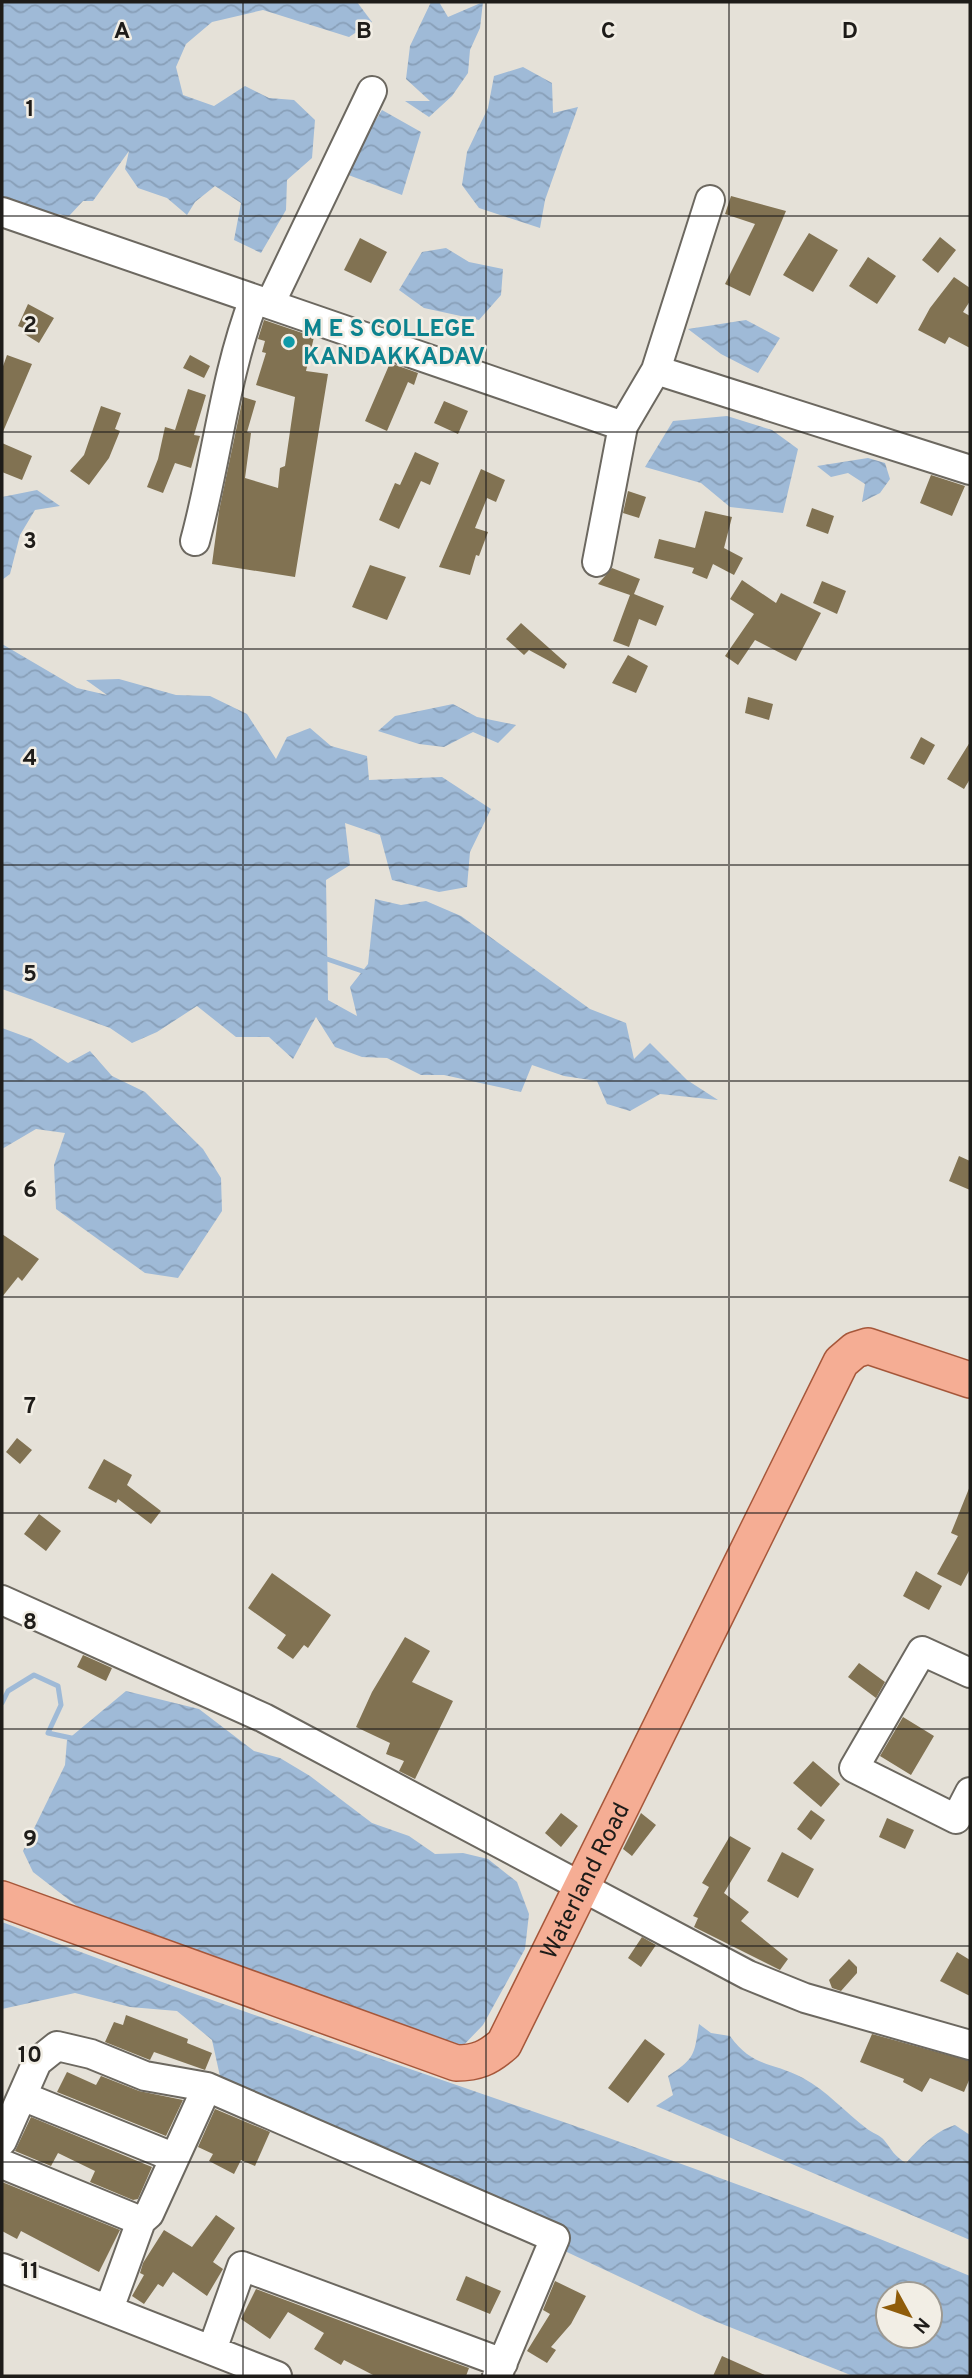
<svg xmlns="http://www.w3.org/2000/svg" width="972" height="2378" font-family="Overpass,sans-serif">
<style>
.water{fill:url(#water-waves);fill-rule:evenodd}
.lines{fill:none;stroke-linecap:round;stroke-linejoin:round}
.stream{stroke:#9fbad7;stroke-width:5}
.building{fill:#817252}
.minor-casing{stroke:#6c6860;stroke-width:32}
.major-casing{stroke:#a6573a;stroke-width:38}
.minor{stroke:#fff;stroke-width:28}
.major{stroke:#f5ad94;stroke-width:35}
.grid{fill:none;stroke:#1e1c19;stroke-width:2;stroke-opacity:0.55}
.culture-dot{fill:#0f9aa8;stroke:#f2eee5;stroke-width:2.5}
.labels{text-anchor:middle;stroke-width:5;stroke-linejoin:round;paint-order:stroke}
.culture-label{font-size:24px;font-weight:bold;fill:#0d838f;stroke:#f2eee5;text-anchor:start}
.street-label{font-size:24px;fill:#1e1c19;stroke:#f2eee5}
.grid-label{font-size:23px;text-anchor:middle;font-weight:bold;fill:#1e1c19;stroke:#f2eee5;stroke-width:5;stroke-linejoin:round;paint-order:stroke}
</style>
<defs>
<pattern id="water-waves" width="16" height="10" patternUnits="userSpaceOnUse" patternTransform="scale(1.75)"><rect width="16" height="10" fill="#9fbad7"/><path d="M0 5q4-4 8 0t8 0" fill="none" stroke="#889fb8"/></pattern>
</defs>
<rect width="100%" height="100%" fill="#e5e1d8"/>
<path class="water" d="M 2,2 L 357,2 L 372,22 L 349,37 L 263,10 L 212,22 L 186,44 L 176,67 L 183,95 L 214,106 L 245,86 L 269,98 L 294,100 L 315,120 L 312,158 L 287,180 L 286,210 L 261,253 L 234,240 L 241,203 L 215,186 L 195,202 L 187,215 L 167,198 L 138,188 L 125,169 L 129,151 L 93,201 L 83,201 L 69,216 L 2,205 Z
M 431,2 L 439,2 L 448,17 L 483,2 L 480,28 L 470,50 L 468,73 L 452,96 L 429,117 L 405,101 L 430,101 L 406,79 L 410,46 Z
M 523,67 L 552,83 L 553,113 L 578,107 L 545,200 L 540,228 L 479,208 L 462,185 L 467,152 L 488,108 L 494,76 Z
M 382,110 L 421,132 L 402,195 L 343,173 Z
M 446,248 L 469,262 L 503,269 L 501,295 L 479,320 L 424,308 L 399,290 L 422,252 Z
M 746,320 L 780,338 L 758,373 L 721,354 L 688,329 Z
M 727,416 L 772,430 L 798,449 L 783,513 L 730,507 L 701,483 L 645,467 L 673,421 Z
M 868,458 L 885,463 L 890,479 L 880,493 L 862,502 L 865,484 L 848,473 L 831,477 L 817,466 Z
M 37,490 L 60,506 L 35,510 L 20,535 L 10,574 L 2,580 L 2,497 Z
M 2,644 L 77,688 L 107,695 L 86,680 L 119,679 L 176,695 L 210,696 L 247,714 L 276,759 L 287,737 L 310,728 L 331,746 L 367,756 L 369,780 L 442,777 L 491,809 L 470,852 L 467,887 L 439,892 L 392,880 L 380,835 L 345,823 L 350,865 L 326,880 L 328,1000 L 357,1016 L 350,987 L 368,964 L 375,899 L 401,905 L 426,901 L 461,916 L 590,1009 L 626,1023 L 634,1059 L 650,1043 L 687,1080 L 718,1100 L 660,1094 L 630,1111 L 607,1104 L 597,1081 L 564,1076 L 532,1065 L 521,1092 L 444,1075 L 421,1075 L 387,1058 L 362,1057 L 335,1047 L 316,1017 L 293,1059 L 269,1037 L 236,1037 L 197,1006 L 157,1032 L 132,1043 L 110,1028 L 2,989 Z
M 453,704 L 477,717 L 516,725 L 498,743 L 473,732 L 444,747 L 419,744 L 378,731 L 395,716 Z
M 2,1028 L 32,1039 L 68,1063 L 90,1051 L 112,1076 L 145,1092 L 203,1149 L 221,1178 L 222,1211 L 178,1278 L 145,1273 L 56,1209 L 54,1165 L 65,1133 L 36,1129 L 2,1149 Z
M 126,1691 L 199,1709 L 254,1751 L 280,1758 L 310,1776 L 372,1823 L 409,1836 L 435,1854 L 463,1853 L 488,1859 L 517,1882 L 529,1914 L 525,1949 L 483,2025 L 459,2050 L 202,1963 L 132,1927 L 86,1913 L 33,1872 L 23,1851 L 65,1765 L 67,1740 Z
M 2,1922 C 322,2047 653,2142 970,2276 L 970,2376 L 853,2376 L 707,2318 L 223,2090 L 212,2040 L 177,2011 L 130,2007 L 75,1993 L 2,2009 ZM 888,2294 L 930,2294 L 930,2336 L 888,2336 Z
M 699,2024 L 711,2033 L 730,2036 C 753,2068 771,2061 803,2078 C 827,2091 845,2112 866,2128 C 872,2133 880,2135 884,2140 C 892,2150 894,2156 906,2163 C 921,2147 933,2132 955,2125 L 970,2135 L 970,2240 L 656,2106 L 673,2095 L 668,2076 C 695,2058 694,2056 699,2024 Z"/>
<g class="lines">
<path class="stream" d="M 321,957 L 368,973
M 2,1703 L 8,1691 L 34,1675 L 58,1686 L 61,1705 L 48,1733 L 76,1739"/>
</g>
<path class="building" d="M 731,196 L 786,211 L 750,296 L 725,284 L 755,224 L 725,214 Z
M 809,233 L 838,250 L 813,292 L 783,275 Z
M 940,237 L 956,250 L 938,273 L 922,260 Z
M 360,238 L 387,252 L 371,283 L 344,270 Z
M 868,257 L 896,276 L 877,304 L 849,286 Z
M 954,277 L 970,288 L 970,301 L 963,312 L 970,316 L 970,348 L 949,337 L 945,344 L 918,330 L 930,308 Z
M 28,304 L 54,318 L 39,343 L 23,333 L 26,329 L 18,326 Z
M 264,320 L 314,337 L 306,371 L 328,374 L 295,577 L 212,564 L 219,511 L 243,397 L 256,401 L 247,432 L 251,433 L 245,478 L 278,488 L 280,468 L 285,466 L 295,397 L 256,385 L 266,353 L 262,352 L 265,341 L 258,339 Z
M 7,355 L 32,364 L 2,434 L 2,369 Z
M 190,355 L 210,366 L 204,378 L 183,368 Z
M 390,363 L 418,373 L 414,385 L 408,382 L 387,431 L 365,421 Z
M 188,389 L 206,395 L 194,435 L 200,436 L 191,468 L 175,463 L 163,493 L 147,487 L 158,459 L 165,427 L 175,430 Z
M 444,401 L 468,411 L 458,434 L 434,423 Z
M 101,406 L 121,413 L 115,429 L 120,431 L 109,458 L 89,485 L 70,471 L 84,455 Z
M 2,443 L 32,456 L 22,480 L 2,472 Z
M 415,452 L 439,463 L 430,485 L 421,481 L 399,529 L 379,520 L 395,483 L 400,485 Z
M 481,469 L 505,480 L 496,502 L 487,498 L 475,528 L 488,532 L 479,556 L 476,555 L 470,575 L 439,567 Z
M 931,475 L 965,486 L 952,516 L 920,503 Z
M 628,491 L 646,497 L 639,518 L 623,513 Z
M 812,508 L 834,516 L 828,534 L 806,526 Z
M 705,511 L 732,517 L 724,548 L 743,558 L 734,575 L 713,564 L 707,579 L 692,573 L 694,568 L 654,558 L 659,539 L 695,548 Z
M 370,565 L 406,577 L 387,620 L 352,607 Z
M 612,568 L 640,579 L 634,594 L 664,606 L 656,626 L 639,619 L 629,647 L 613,641 L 630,595 L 598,584 Z
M 742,580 L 776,603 L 781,593 L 821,613 L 796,661 L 755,640 L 738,665 L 725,656 L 754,614 L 730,599 Z
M 822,581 L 846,591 L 837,614 L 813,603 Z
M 521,623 L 567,664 L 564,669 L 529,650 L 524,655 L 506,639 Z
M 628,655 L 648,666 L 636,693 L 612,683 Z
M 748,697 L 773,704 L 769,720 L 745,713 Z
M 921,737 L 935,745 L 924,765 L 910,758 Z
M 970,742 L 970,779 L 964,789 L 947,779 Z
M 959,1156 L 970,1161 L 970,1190 L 949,1181 Z
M 2,1234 L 39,1259 L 22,1281 L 18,1277 L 2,1297 Z
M 17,1438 L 32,1450 L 20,1464 L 6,1452 Z
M 104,1459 L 132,1475 L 127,1485 L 161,1511 L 151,1524 L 118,1499 L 116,1503 L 88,1488 Z
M 970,1486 L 970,1569 L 961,1586 L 937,1574 L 958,1536 L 951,1533 Z
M 39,1514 L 61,1531 L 46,1551 L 24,1534 Z
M 916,1571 L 942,1586 L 929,1610 L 903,1596 Z
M 272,1573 L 331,1615 L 308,1648 L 304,1645 L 293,1659 L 277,1648 L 286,1635 L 248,1608 Z
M 405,1637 L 430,1651 L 412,1682 L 453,1701 L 415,1779 L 399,1771 L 404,1761 L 386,1754 L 390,1743 L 356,1727 L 372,1692 Z
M 83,1655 L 112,1668 L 106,1681 L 77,1667 Z
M 859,1663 L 885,1682 L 876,1698 L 848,1677 Z
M 903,1717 L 934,1736 L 911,1775 L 880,1756 Z
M 813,1761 L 840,1784 L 821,1807 L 793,1783 Z
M 811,1810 L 825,1820 L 811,1840 L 797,1829 Z
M 561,1813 L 578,1826 L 561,1847 L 545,1833 Z
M 641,1813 L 656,1825 L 632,1856 L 623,1849 Z
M 887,1818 L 914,1830 L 905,1849 L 879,1837 Z
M 730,1836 L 751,1848 L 724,1893 L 749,1912 L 741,1921 L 788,1959 L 780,1970 L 694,1927 L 698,1918 L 693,1916 L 709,1887 L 702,1883 Z
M 782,1852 L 814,1869 L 798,1898 L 767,1881 Z
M 642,1937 L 656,1945 L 641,1967 L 628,1958 Z
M 957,1952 L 970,1960 L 970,1996 L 940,1981 Z
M 849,1959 L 857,1967 L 857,1973 L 841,1991 L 832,1988 L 829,1980 Z
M 126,2015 L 188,2039 L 187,2043 L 212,2053 L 205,2070 L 154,2052 L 150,2060 L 105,2042 L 114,2022 L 123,2025 Z
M 872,2034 L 970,2061 L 970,2078 L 964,2092 L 930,2078 L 922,2092 L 903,2082 L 904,2079 L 860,2062 Z
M 645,2039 L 665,2054 L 628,2103 L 608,2088 Z
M 67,2072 L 96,2085 L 101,2076 L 139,2091 L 183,2100 L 166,2136 L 57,2092 Z
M 215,2109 L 270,2132 L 255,2166 L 241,2160 L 234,2174 L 209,2161 L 213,2154 L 198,2147 Z
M 31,2117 L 152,2167 L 138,2199 L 133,2200 L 90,2182 L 95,2171 L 58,2153 L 51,2166 L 15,2151 Z
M 2,2182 L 120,2230 L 99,2272 L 21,2231 L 17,2239 L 2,2231 Z
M 216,2215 L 235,2228 L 213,2262 L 223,2269 L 207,2296 L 173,2272 L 163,2287 L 158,2284 L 144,2304 L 132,2296 L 144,2275 L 140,2273 L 143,2263 L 164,2230 L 192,2247 Z
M 466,2276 L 501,2291 L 490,2314 L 456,2300 Z
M 555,2281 L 586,2296 L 571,2324 L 551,2347 L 556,2350 L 547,2363 L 527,2351 L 550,2314 L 543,2310 Z
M 256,2289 L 424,2352 L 469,2368 L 466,2376 L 375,2376 L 344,2360 L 341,2365 L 314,2349 L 324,2333 L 288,2312 L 270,2339 L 241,2319 Z
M 722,2356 L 767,2376 L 713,2376 Z"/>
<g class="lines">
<g class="minor-casing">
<path id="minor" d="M 2,212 L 623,426 L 656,370 L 970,470
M 270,304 L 372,91
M 656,370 L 710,200
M 195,541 C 217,460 224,378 254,299
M 597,562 L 623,426
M 2,1600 L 264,1718 L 748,1975 L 805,1998 L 970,2045
M 970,1673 L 922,1651 L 854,1768 L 956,1819 L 970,1792
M 207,2087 L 555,2238 L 497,2376
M 22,2096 L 173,2157
M 2,2141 L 37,2062 L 57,2046 L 91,2054 L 145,2076 L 207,2087 L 149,2214 L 141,2221 L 109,2309
M 2,2164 L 141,2221
M 2,2268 L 277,2376
M 212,2350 L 242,2266 L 503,2363"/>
</g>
<g class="major-casing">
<g id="major">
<path id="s1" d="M 2,1899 L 456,2063 C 477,2063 488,2058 504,2044 L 841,1362 L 855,1350 L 868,1346 L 970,1380"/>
</g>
</g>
<use href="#minor" class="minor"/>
<use href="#major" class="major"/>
</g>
<path class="grid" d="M 243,2 L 243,2376M 486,2 L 486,2376M 729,2 L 729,2376M 2,216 L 970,216M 2,432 L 970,432M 2,649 L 970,649M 2,865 L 970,865M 2,1081 L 970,1081M 2,1297 L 970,1297M 2,1513 L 970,1513M 2,1729 L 970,1729M 2,1946 L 970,1946M 2,2162 L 970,2162"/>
<circle class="culture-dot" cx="289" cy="342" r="7"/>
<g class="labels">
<g class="culture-label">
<text x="303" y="336">M E S COLLEGE<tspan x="303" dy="28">KANDAKKADAV</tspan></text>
</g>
<g class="street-label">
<text dy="8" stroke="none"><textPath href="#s1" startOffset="718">Waterland Road</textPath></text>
</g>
</g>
<g class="grid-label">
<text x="122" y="38">A</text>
<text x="364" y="38">B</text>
<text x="608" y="38">C</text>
<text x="850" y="38">D</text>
<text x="30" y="116">1</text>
<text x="30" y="332">2</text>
<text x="30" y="548">3</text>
<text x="30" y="765">4</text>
<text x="30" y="981">5</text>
<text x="30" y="1197">6</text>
<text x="30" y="1413">7</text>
<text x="30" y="1629">8</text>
<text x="30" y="1846">9</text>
<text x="30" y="2062">10</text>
<text x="30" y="2278">11</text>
</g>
<rect width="972" height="2378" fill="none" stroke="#1e1c19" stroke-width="7"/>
<g transform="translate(909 2315) rotate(130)"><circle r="33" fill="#f2eee5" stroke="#9d9a93" stroke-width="2"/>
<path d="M0-5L12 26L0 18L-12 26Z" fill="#8f5c0a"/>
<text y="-10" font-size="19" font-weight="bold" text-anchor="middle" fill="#1e1c19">N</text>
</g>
</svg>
